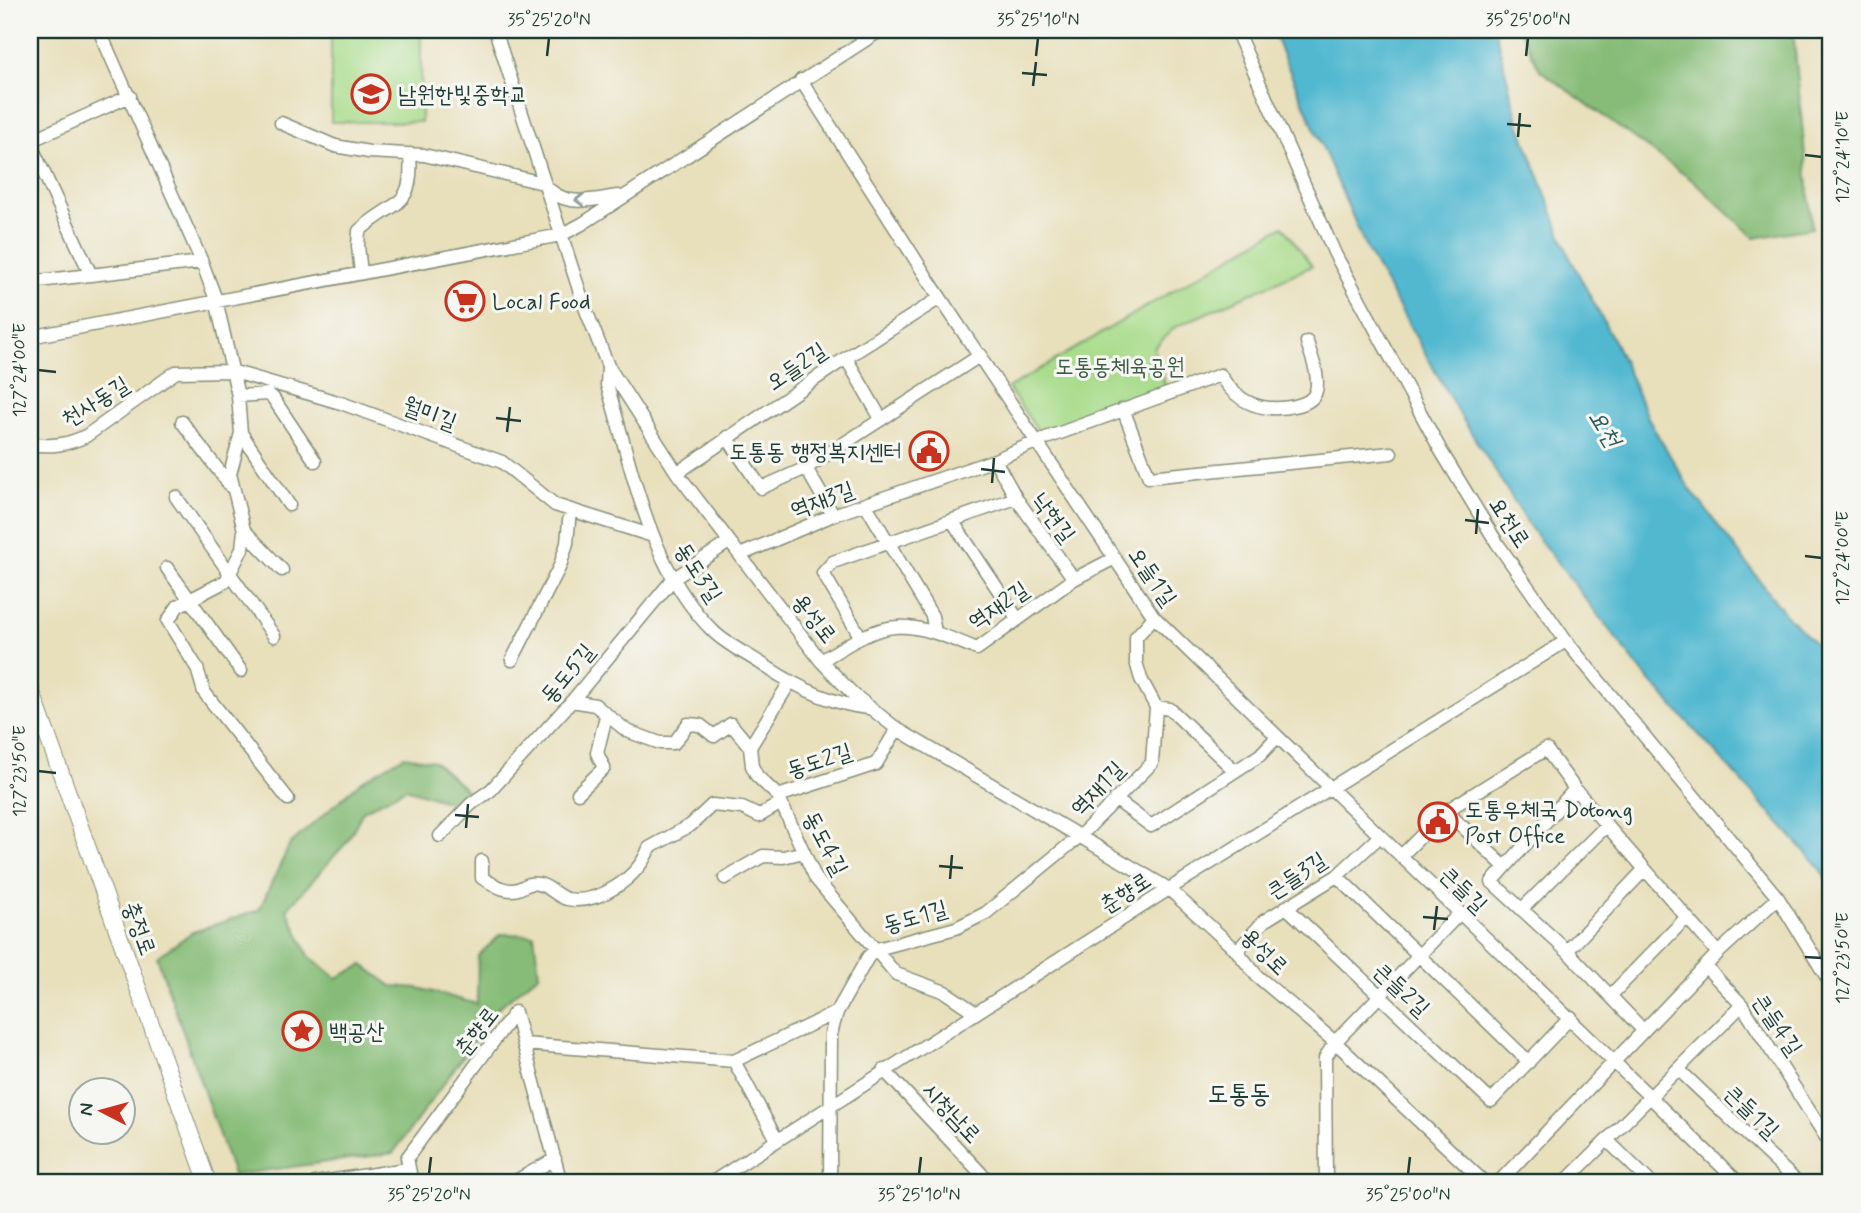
<svg xmlns="http://www.w3.org/2000/svg" width="1861" height="1213" font-family="Mynerve,'Poor Story',sans-serif">
<style>
.green{fill:#a9dc8b;stroke:#648c60;stroke-width:2}
.forest{fill:#86bc77;stroke:#527c56;stroke-width:2}
.water{fill:#51b8d0;stroke:#387a82;stroke-width:2}
.lines{fill:none;stroke-linecap:round;stroke-linejoin:round}
.minor-casing{stroke:#848e78;stroke-width:15}
.major-casing{stroke:#848e78;stroke-width:18}
.minor{stroke:#fff;stroke-width:12}
.major{stroke:#fff;stroke-width:16}
.oneway{stroke:#8f9e9a}
.ticks{fill:none;stroke:#1f3d34;stroke-width:2.5}
.labels{text-anchor:middle;stroke-width:6;stroke-linejoin:round;paint-order:stroke}
.poi-label{font-size:23px;fill:#1f3d34;stroke:#f6f6f2;text-anchor:start}
.street-label{font-size:23px;fill:#1f3d34;stroke:#f6f6f2}
.park-label{font-size:23px;fill:#3b5d45;stroke:#f6f6f2}
.water-label{font-size:24px;font-style:italic;fill:#2c5c5b;stroke:#f6f6f2}
.quarter-label{font-size:26px;fill:#1f3d34;stroke:#f6f6f2}
.neatline{fill:none;stroke:#1f3d34;stroke-width:2.5}
.ticks-label{font-size:18px;text-anchor:middle;fill:#1f3d34}
</style>
<rect width="100%" height="100%" fill="#f6f6f2"/>
<filter id="ink" filterUnits="userSpaceOnUse"><feTurbulence type="fractalNoise" baseFrequency=".0143" numOctaves="2"/><feDisplacementMap in="SourceGraphic" scale="14" xChannelSelector="R" yChannelSelector="G"/><feConvolveMatrix kernelMatrix="1 2 1 2 8 2 1 2 1" color-interpolation-filters="sRGB"/></filter>
<filter id="wash" filterUnits="userSpaceOnUse"><feTurbulence type="fractalNoise" baseFrequency=".00686" numOctaves="4" result="noise"/><feDisplacementMap in="SourceGraphic" scale="28" xChannelSelector="R" yChannelSelector="G"/><feGaussianBlur stdDeviation="1.57" result="paint"/><feColorMatrix in="noise" values="0 0 0 0 0 0 0 0 0 0 0 0 0 0 0 0 0 1.4 0 .05"/><feComposite in="paint" operator="in"/></filter>
<g filter="url(#wash)">
<rect width="100%" height="100%" fill="#e8dfbb"/>
<path class="green" d="M 331,30 L 421,30 L 421,122 L 331,122 Z
M 1283,226 L 1312,266 L 1175,327 L 1154,348 L 1166,389 L 1041,435 L 1008,388 Z"/>
<path class="forest" d="M 1520,30 L 1793,30 L 1812,228 L 1755,238 L 1696,183 L 1540,70 Z
M 404,756 L 434,761 L 466,790 L 452,803 L 406,788 L 363,811 L 347,842 L 287,909 L 309,956 L 337,978 L 363,965 L 392,986 L 418,988 L 477,1004 L 478,956 L 501,934 L 534,935 L 539,974 L 499,1007 L 393,1153 L 233,1175 L 157,957 L 193,932 L 259,910 L 290,844 L 362,781 Z"/>
<path class="water" d="M 1272,30 L 1495,30 L 1518,121 L 1569,256 L 1616,345 L 1650,422 L 1688,486 L 1786,615 L 1831,659 L 1831,888 L 1821,869 L 1643,673 L 1532,530 L 1457,410 L 1367,250 Z"/>
</g>
<g filter="url(#ink)">
<g class="lines">
<g class="minor-casing">
<path id="minor" d="M 99,30 L 202,262 L 216,300 L 238,396 L 241,433 L 230,474 L 244,530 L 242,549 L 226,581 L 178,606 L 168,621 L 197,668 L 204,692 L 288,799
M 495,30 L 584,305 L 608,366 L 677,473 L 821,661 L 853,694 L 897,729 L 1169,889 L 1237,951 L 1257,976 L 1335,1042 L 1485,1183
M 1236,30 L 1335,254 L 1441,451 L 1497,543 L 1566,641 L 1778,898 L 1831,984
M 801,80 L 931,284 L 1154,617 L 1739,1183
M 281,123 L 335,146 L 369,152 L 424,155 L 543,183 C 564,209 589,200 618,196
M 30,141 L 130,96
M 30,143 L 91,275
M 361,273 L 358,246 L 359,231 C 394,199 414,210 410,154
M 30,282 L 202,262
M 30,337 L 561,235 L 582,224 L 881,30
M 846,358 L 880,417
M 608,366 L 607,385 C 633,469 649,570 715,633 C 729,646 749,655 765,666 C 795,686 831,704 868,708
M 238,396 L 268,394 L 273,398 L 315,461
M 1123,409 L 1149,477 L 1391,453
M 182,422 L 231,487
M 241,433 L 289,505
M 727,437 L 761,488 L 806,468 L 981,355
M 30,444 C 51,447 67,445 86,436 L 176,372 L 231,371 L 341,403 L 502,462 L 555,505 L 653,536
M 995,460 L 1016,498 L 1074,579
M 806,468 L 833,515
M 677,473 L 846,358 L 940,298
M 176,497 L 274,636
M 866,505 L 932,616 L 935,632
M 953,522 L 1017,618
M 244,530 L 282,570
M 740,555 L 833,515 L 995,460 L 1038,441 L 1220,375 C 1238,404 1262,413 1295,406 C 1304,404 1314,400 1316,391 C 1320,376 1311,356 1307,342
M 167,568 L 241,671
M 860,636 L 823,573 L 833,562 L 1016,498
M 512,660 L 560,566 L 567,543 L 570,510
M 821,661 C 889,617 903,618 977,649 L 1074,579 L 1115,558
M 790,682 L 750,747 L 752,766 L 757,776 L 778,796 L 816,879 L 896,974 L 945,992 L 976,1013
M 572,701 L 595,705 L 627,731 L 660,743 L 674,743 L 688,724 L 700,725 L 714,736 L 731,724 L 750,747
M 1156,707 L 1170,709 L 1235,771
M 1575,789 L 1492,882 L 1567,951 L 1643,1030
M 578,793 L 604,768 L 597,753 L 606,716
M 778,796 L 876,764 L 897,729
M 1115,799 L 1151,826 L 1260,755 L 1277,737
M 1446,811 L 1504,866
M 440,836 L 471,804 L 491,790 L 572,701 L 673,579 L 729,542
M 1401,856 L 1446,811 L 1546,749 L 1575,789 L 1718,953
M 482,861 L 482,878 C 493,884 505,893 518,889 C 526,886 529,882 538,884 C 550,886 556,896 567,899 C 599,905 639,877 649,848 L 691,825 L 712,805 L 742,808 L 759,816 L 781,803
M 1337,876 L 1529,1062
M 725,878 L 763,856 L 783,857 L 804,852
M 1286,907 L 1491,1101 L 1571,1017
M 1523,908 L 1606,826
M 1237,951 L 1264,921 L 1337,876 L 1380,836
M 1567,951 L 1644,870
M 1706,967 L 1742,1005 L 1831,1145
M 1610,996 L 1686,918
M 524,1044 L 734,1061
M 734,1061 L 837,1012 L 868,957 L 877,949 L 956,928 L 986,913 L 1081,835 L 1152,763 L 1156,707 L 1141,679 L 1136,662 L 1136,637 L 1154,617
M 734,1061 L 777,1140
M 1678,1069 L 1798,1183
M 884,1070 L 990,1183
M 1607,1140 L 1651,1183
M 315,1183 L 407,1169
M 412,1183 L 407,1158 L 515,1012 L 561,1183
M 512,1183 L 555,1159
M 711,1183 L 1169,889 L 1566,641
M 830,1183 L 831,1034 L 837,1012
M 1326,1183 L 1325,1058 L 1335,1042 L 1459,914
M 1498,1183 L 1718,953 L 1778,898
M 1564,1183 L 1742,1005"/>
</g>
<g class="major-casing">
<path id="major" d="M 30,687 L 208,1183"/>
</g>
<use href="#minor" class="minor"/>
<use href="#major" class="major"/>
</g>
<defs><path id="oneway-chevron" d="M-2-3.5L2.5 0L-2 3.5" fill="none" stroke-width="1.6" stroke-linecap="round" stroke-linejoin="round" transform="scale(1.75)"/></defs>
<use class="oneway" href="#oneway-chevron" transform="translate(580 200) rotate(179)"/>
</g>
<path class="ticks" d="M 547,56 L 549,38M 1036,56 L 1038,38M 1526,56 L 1528,38M 1022,73 L 1047,75M 1033,86 L 1036,62M 1507,124 L 1531,126M 1518,137 L 1520,113M 1805,155 L 1822,157M 38,370 L 56,372M 496,418 L 521,421M 507,432 L 510,407M 981,469 L 1005,472M 992,483 L 994,458M 1465,520 L 1489,523M 1476,534 L 1478,509M 1805,556 L 1822,558M 38,771 L 56,773M 455,815 L 479,817M 466,828 L 468,804M 939,866 L 963,868M 950,879 L 952,855M 1423,917 L 1448,919M 1434,930 L 1437,906M 1805,957 L 1822,958M 429,1174 L 431,1157M 919,1174 L 921,1157M 1408,1174 L 1410,1157"/>
<defs>
<g id="school-ring" transform="scale(2.0125)"><circle r="9.5" fill="#f6f6f2" stroke="#c8321e" stroke-width="1.5"/><path d="M0-5L7-2L0 1L-7-2ZM-4 1L0 2.5L4 1V4Q0 6-4 4Z" fill="#c8321e"/></g>
<g id="supermarket-ring" transform="scale(2.0125)"><circle r="9.5" fill="#f6f6f2" stroke="#c8321e" stroke-width="1.5"/><path d="M-6-5.5h2.5l.6 2H6L4.5 2H-2.5L-4.4-4H-6ZM-1.5 3.2a1.3 1.3 0 1 0 .1 0ZM3 3.2a1.3 1.3 0 1 0 .1 0Z" fill="#c8321e"/></g>
<g id="civic-ring" transform="scale(2.0125)"><circle r="9.5" fill="#f6f6f2" stroke="#c8321e" stroke-width="1.5"/><path d="M-.6-6.5H3V-4.5H.6V-3L4-1V1h2V6H-6V1h2V-1L-.6-3ZM-1.2 2.5V6h2.4V2.5Z" fill="#c8321e"/></g>
<g id="sight-ring" transform="scale(2.0125)"><circle r="9.5" fill="#f6f6f2" stroke="#c8321e" stroke-width="1.5"/><path d="M0-6L1.8-2.2L6-1.7L2.9 1.2L3.7 5.4L0 3.3L-3.7 5.4L-2.9 1.2L-6-1.7L-1.8-2.2Z" fill="#c8321e"/></g>
</defs>
<g fill-rule="evenodd">
<use href="#school-ring" x="371" y="94"/>
<use href="#supermarket-ring" x="465" y="301"/>
<use href="#civic-ring" x="929" y="451"/>
<use href="#civic-ring" x="1438" y="822"/>
<use href="#sight-ring" x="302" y="1031"/>
</g>
<g class="labels">
<g class="poi-label">
<text x="398" y="102">남원한빛중학교</text>
<text x="492" y="309">Local Food</text>
<text x="902" y="459" text-anchor="end">도통동 행정복지센터</text>
<text x="1465" y="817">도통우체국 Dotong<tspan x="1465" dy="26">Post Office</tspan></text>
<text x="329" y="1039">백공산</text>
</g>
<g class="street-label">
<text transform="translate(796 366) rotate(-34)" y="8">오들2길</text>
<text transform="translate(95 401) rotate(-32)" y="8">천사동길</text>
<text transform="translate(430 413) rotate(20)" y="8">월미길</text>
<text transform="translate(822 499) rotate(-20)" y="8">역재3길</text>
<text transform="translate(1054 517) rotate(53)" y="8">낙현길</text>
<text transform="translate(1510 522) rotate(57)" y="8">요천로</text>
<text transform="translate(699 572) rotate(57)" y="8">동도3길</text>
<text transform="translate(1153 576) rotate(55)" y="8">오들1길</text>
<text transform="translate(998 605) rotate(-34)" y="8">역재2길</text>
<text transform="translate(815 618) rotate(52)" y="8">용성로</text>
<text transform="translate(567 673) rotate(-50)" y="8">동도5길</text>
<text transform="translate(819 760) rotate(-18)" y="8">동도2길</text>
<text transform="translate(1097 788) rotate(-46)" y="8">역재1길</text>
<text transform="translate(826 843) rotate(62)" y="8">동도4길</text>
<text transform="translate(1296 875) rotate(-33)" y="8">큰들3길</text>
<text transform="translate(1464 889) rotate(44)" y="8">큰들길</text>
<text transform="translate(1125 892) rotate(-33)" y="8">춘향로</text>
<text transform="translate(915 916) rotate(-16)" y="8">동도1길</text>
<text transform="translate(140 928) rotate(70)" y="8">충정로</text>
<text transform="translate(1265 951) rotate(45)" y="8">용성로</text>
<text transform="translate(1402 989) rotate(43)" y="8">큰들2길</text>
<text transform="translate(1778 1024) rotate(56)" y="8">큰들4길</text>
<text transform="translate(476 1031) rotate(-52)" y="8">춘향로</text>
<text transform="translate(1752 1111) rotate(44)" y="8">큰들1길</text>
<text transform="translate(952 1112) rotate(47)" y="8">시청남로</text>
</g>
<g class="park-label">
<text x="1120" y="374">도통동체육공원</text>
</g>
<g class="water-label">
<text transform="translate(1605 428) rotate(58)" y="8">요천</text>
</g>
<g class="quarter-label">
<text x="1239" y="1102">도통동</text>
</g>
</g>
<rect width="1861" height="1213" fill="none" stroke="#f6f6f2" stroke-width="77"/>
<g transform="translate(102 1111) rotate(276)"><circle r="33" fill="#f6f6f2" stroke="#a0aca6" stroke-width="2"/>
<path d="M0-5L12 26L0 18L-12 26Z" fill="#c8321e"/>
<text y="-10" font-size="19" font-weight="bold" text-anchor="middle" fill="#1f3d34">N</text>
</g>
<rect x="38" y="38" width="1784" height="1136" class="neatline"/>
<g class="ticks-label">
<text x="549" y="25">35°25'20"N</text>
<text x="1038" y="25">35°25'10"N</text>
<text x="1528" y="25">35°25'00"N</text>
<text transform="translate(1842 157) rotate(-90)" y="6">127°24'10"E</text>
<text transform="translate(19 370) rotate(-90)" y="6">127°24'00"E</text>
<text transform="translate(1842 558) rotate(-90)" y="6">127°24'00"E</text>
<text transform="translate(19 771) rotate(-90)" y="6">127°23'50"E</text>
<text transform="translate(1842 958) rotate(-90)" y="6">127°23'50"E</text>
<text x="429" y="1200">35°25'20"N</text>
<text x="919" y="1200">35°25'10"N</text>
<text x="1408" y="1200">35°25'00"N</text>
</g>
</svg>
